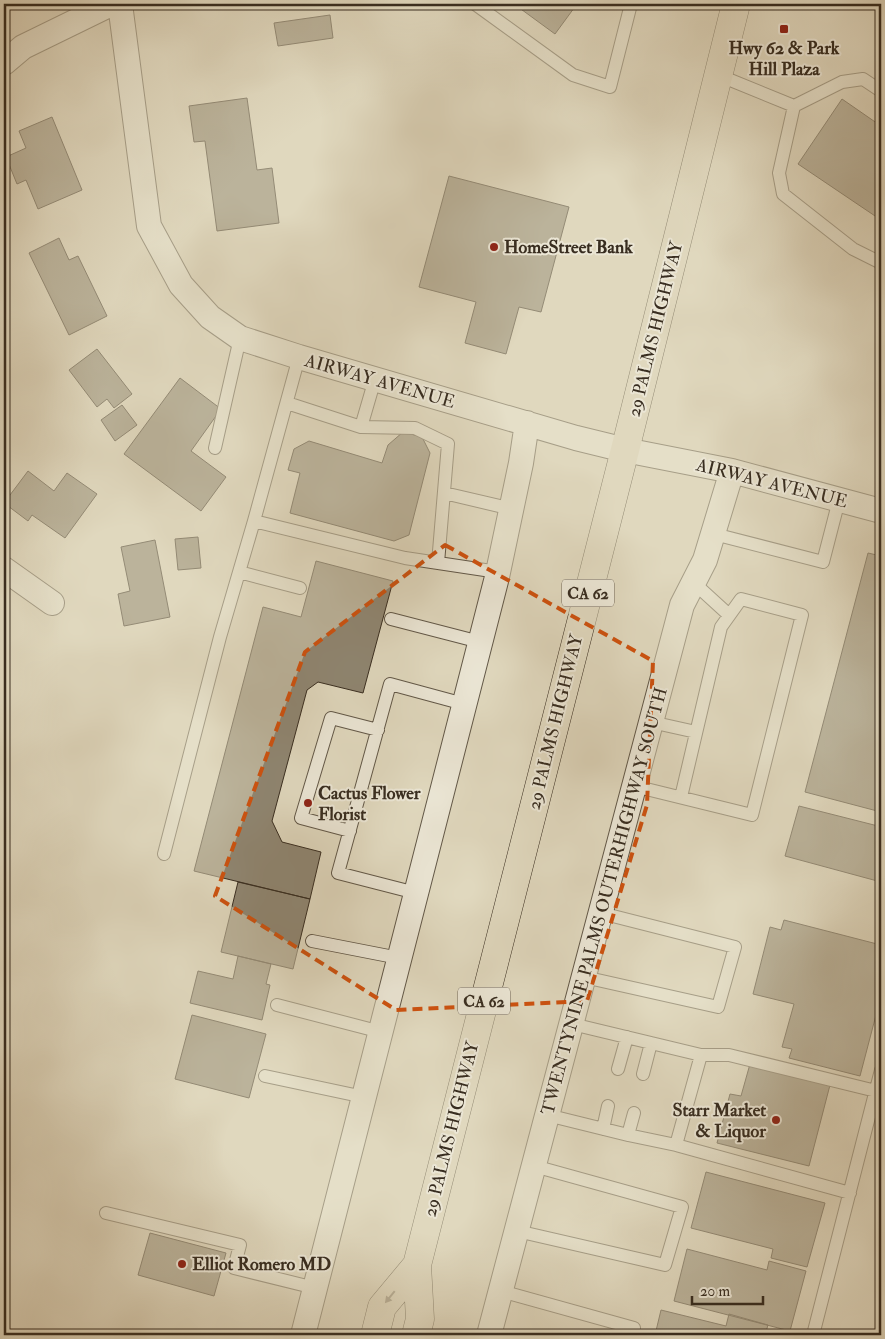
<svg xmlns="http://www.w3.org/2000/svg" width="885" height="1339" font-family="'IM FELL Double Pica',serif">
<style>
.building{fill:#8f8672;stroke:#382d20}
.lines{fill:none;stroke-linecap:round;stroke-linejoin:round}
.lane-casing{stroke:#625848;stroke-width:14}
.street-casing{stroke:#625848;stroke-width:26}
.primary-casing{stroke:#382d20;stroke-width:29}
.lane{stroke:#ebe6d5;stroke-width:12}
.street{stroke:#ebe6d5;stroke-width:24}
.primary{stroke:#e0d8be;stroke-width:28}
.oneway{fill:#8c826f}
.marked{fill:none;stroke:#ce520f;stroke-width:4;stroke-dasharray:10 6;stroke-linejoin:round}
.poi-dot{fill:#8f2418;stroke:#ebe6d5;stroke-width:2}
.labels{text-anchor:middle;stroke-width:4;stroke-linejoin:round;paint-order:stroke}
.shield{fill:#ebe6d5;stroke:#6e6456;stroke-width:1}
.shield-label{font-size:16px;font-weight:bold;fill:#382d20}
.poi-label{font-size:18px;font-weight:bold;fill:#382d20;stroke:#ebe6d5;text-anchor:start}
.street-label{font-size:18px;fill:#382d20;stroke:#ebe6d5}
</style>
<rect width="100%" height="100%" fill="#e0d8be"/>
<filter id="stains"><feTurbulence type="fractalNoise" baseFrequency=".004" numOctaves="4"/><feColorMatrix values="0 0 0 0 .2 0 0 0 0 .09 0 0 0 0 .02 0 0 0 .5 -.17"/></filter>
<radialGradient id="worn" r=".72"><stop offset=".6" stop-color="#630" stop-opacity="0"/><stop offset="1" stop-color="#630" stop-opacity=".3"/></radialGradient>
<path class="building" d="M 514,4 L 577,4 L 555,34 Z
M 330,15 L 333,38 L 278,46 L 274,23 Z
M 247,98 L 257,170 L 272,168 L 279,223 L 217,231 L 205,141 L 194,142 L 189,106 Z
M 842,99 L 881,126 L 881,220 L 798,164 Z
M 52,117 L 82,190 L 38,209 L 26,180 L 17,184 L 6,157 L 26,148 L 19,131 Z
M 449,176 L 569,207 L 541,312 L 519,307 L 506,354 L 465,343 L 476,302 L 419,287 Z
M 59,238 L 69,260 L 78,256 L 107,316 L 69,335 L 29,253 Z
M 97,349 L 132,394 L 114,408 L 107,399 L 97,407 L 69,370 Z
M 180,378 L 221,409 L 191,451 L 226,477 L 201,511 L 124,454 Z
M 122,405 L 137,425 L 115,441 L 101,420 Z
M 403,432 L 422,437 L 430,453 L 409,535 L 394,541 L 290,513 L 300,473 L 288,470 L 294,449 L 309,441 L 382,463 L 388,445 Z
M 28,471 L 54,491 L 67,473 L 97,494 L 65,538 L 32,515 L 28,521 L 4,503 Z
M 198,537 L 201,568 L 178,570 L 175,539 Z
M 155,540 L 170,617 L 124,626 L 118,594 L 130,591 L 121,547 Z
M 868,553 L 881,556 L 881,812 L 805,792 Z
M 316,561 L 393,581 L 363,693 L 318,682 L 307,690 L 272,821 L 282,842 L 321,852 L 310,899 L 194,871 L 263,607 L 301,617 Z
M 799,806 L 878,826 L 879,820 L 881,820 L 881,882 L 785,856 Z
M 238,882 L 310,899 L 293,969 L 221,952 Z
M 784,920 L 881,945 L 881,996 L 860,1076 L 789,1058 L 792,1049 L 782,1047 L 794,1004 L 753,994 L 770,927 L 781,930 Z
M 238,956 L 271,964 L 266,984 L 270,985 L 262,1020 L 190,1003 L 198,971 L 233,979 Z
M 192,1015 L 266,1034 L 249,1098 L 175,1079 Z
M 750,1064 L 830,1085 L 809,1166 L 717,1143 L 730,1094 L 741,1096 Z
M 706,1172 L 825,1203 L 807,1267 L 771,1258 L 773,1249 L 691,1228 Z
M 150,1233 L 226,1253 L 214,1296 L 138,1275 Z
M 687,1249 L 767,1270 L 769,1261 L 806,1271 L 790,1331 L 674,1301 Z
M 661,1310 L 726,1326 L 729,1314 L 768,1325 L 765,1335 L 655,1335 Z"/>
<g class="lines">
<g class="lane-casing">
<path id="lane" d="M 475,4 L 573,75 L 610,87 L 631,4
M 718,75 L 794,106 L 842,82 L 863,79 L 881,91
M 794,106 L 779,173 L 783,194 L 853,249 L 879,262 L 881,261
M 287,403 L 361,427 L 415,428 L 448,444 L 438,563
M 361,427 L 375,379
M 215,448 L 240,338
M 444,493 L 512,509
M 254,521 L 405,558 L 498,572
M 714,534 L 823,562 L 839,500
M 239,572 L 300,588
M 694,583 L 729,615
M 391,619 L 480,642
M 651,722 L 696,732
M 634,786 L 752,815 L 802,615 L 741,599 L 721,627 L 681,797
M 350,831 L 301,818 L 331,718 L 378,730
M 164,854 L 220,637 L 254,521 L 299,357
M 416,893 L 338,873 L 390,684 L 464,704
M 312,941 L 399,958
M 584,977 L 718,1007 L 735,947 L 601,913
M 277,1005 L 381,1032
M 701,1055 L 729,1055 L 876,1091
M 618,1069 L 627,1037
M 643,1074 L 651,1043
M 265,1076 L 364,1097
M 547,1115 L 628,1135 L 676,1145 L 701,1055 L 572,1024
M 603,1129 L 608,1106
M 628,1135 L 634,1113
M 676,1145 L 850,1193
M 106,1213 L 240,1245 L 234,1268 L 315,1288
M 517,1231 L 665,1265 L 682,1207 L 534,1166
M 501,1291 L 634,1328 L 632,1335
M 813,1335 L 881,1070"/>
</g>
<g class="street-casing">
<path id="street" d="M 120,4 L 149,226 L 181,285 L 210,317 L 240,338 L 299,357 L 576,438 L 625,450 L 732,471 L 881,511
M 4,63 L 23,47 L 111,4
M 4,569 L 52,603
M 303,1335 L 497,577 L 521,463 L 527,423
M 489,1335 L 682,605 L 705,560 L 732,471"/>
</g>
<g class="primary-casing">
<path id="primary" d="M 375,1335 L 382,1307 L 417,1265
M 416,1335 L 420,1319 L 417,1265 L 625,450 L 736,4"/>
</g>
<use href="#lane" class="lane"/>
<use href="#street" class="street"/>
<use href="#primary" class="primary"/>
</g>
<defs><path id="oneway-solid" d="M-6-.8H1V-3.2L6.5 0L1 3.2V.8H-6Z" transform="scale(1.25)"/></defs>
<use class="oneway" href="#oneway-solid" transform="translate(390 1297) rotate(129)"/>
<path d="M0 0H885V1339H0ZM 445,545 L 653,661 L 647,805 L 587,1001 L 396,1010 L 215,896 L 305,652 Z" fill="#e0d8be" fill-opacity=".55" fill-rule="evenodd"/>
<path class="marked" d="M 445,545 L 653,661 L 647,805 L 587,1001 L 396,1010 L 215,896 L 305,652 Z"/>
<g class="poi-dot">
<rect x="779" y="24" width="10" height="10" rx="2.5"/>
<circle cx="494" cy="247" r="5"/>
<circle cx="308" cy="803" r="5"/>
<circle cx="776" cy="1120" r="5"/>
<circle cx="182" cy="1264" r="5"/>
</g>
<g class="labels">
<g class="shield">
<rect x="562" y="579.5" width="52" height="27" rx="4"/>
<rect x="458" y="987.5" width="52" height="27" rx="4"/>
</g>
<g class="shield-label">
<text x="588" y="599">CA 62</text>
<text x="484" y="1007">CA 62</text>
</g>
<g class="poi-label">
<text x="784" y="54" text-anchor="middle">Hwy 62 &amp; Park<tspan x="784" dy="21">Hill Plaza</tspan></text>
<text x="504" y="253">HomeStreet Bank</text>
<text x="318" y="799">Cactus Flower<tspan x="318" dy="21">Florist</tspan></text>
<text x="766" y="1116" text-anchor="end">Starr Market<tspan x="766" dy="21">&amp; Liquor</tspan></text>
<text x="192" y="1270">Elliot Romero MD</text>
</g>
<g class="street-label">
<text transform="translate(655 329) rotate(-76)" y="6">29 PALMS HIGHWAY</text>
<text transform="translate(380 381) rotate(16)" y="6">AIRWAY AVENUE</text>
<text transform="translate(772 483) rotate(14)" y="6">AIRWAY AVENUE</text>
<text transform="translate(555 722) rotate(-76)" y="6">29 PALMS HIGHWAY</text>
<text transform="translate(604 901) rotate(-75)" y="6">TWENTYNINE PALMS OUTERHIGHWAY SOUTH</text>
<text transform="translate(451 1129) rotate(-76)" y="6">29 PALMS HIGHWAY</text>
</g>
</g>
<rect width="885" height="1339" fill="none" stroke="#e0d8be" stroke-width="20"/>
<rect x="5" y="5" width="875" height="1329" fill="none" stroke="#382d20" stroke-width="2.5"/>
<rect x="10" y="10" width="865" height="1319" fill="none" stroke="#382d20"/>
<path d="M692 1296v8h71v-8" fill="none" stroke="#382d20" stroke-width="2.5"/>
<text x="700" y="1296" font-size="15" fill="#382d20" stroke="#ebe6d5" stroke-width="4" paint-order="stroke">20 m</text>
<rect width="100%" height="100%" filter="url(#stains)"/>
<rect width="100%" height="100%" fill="url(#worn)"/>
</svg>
